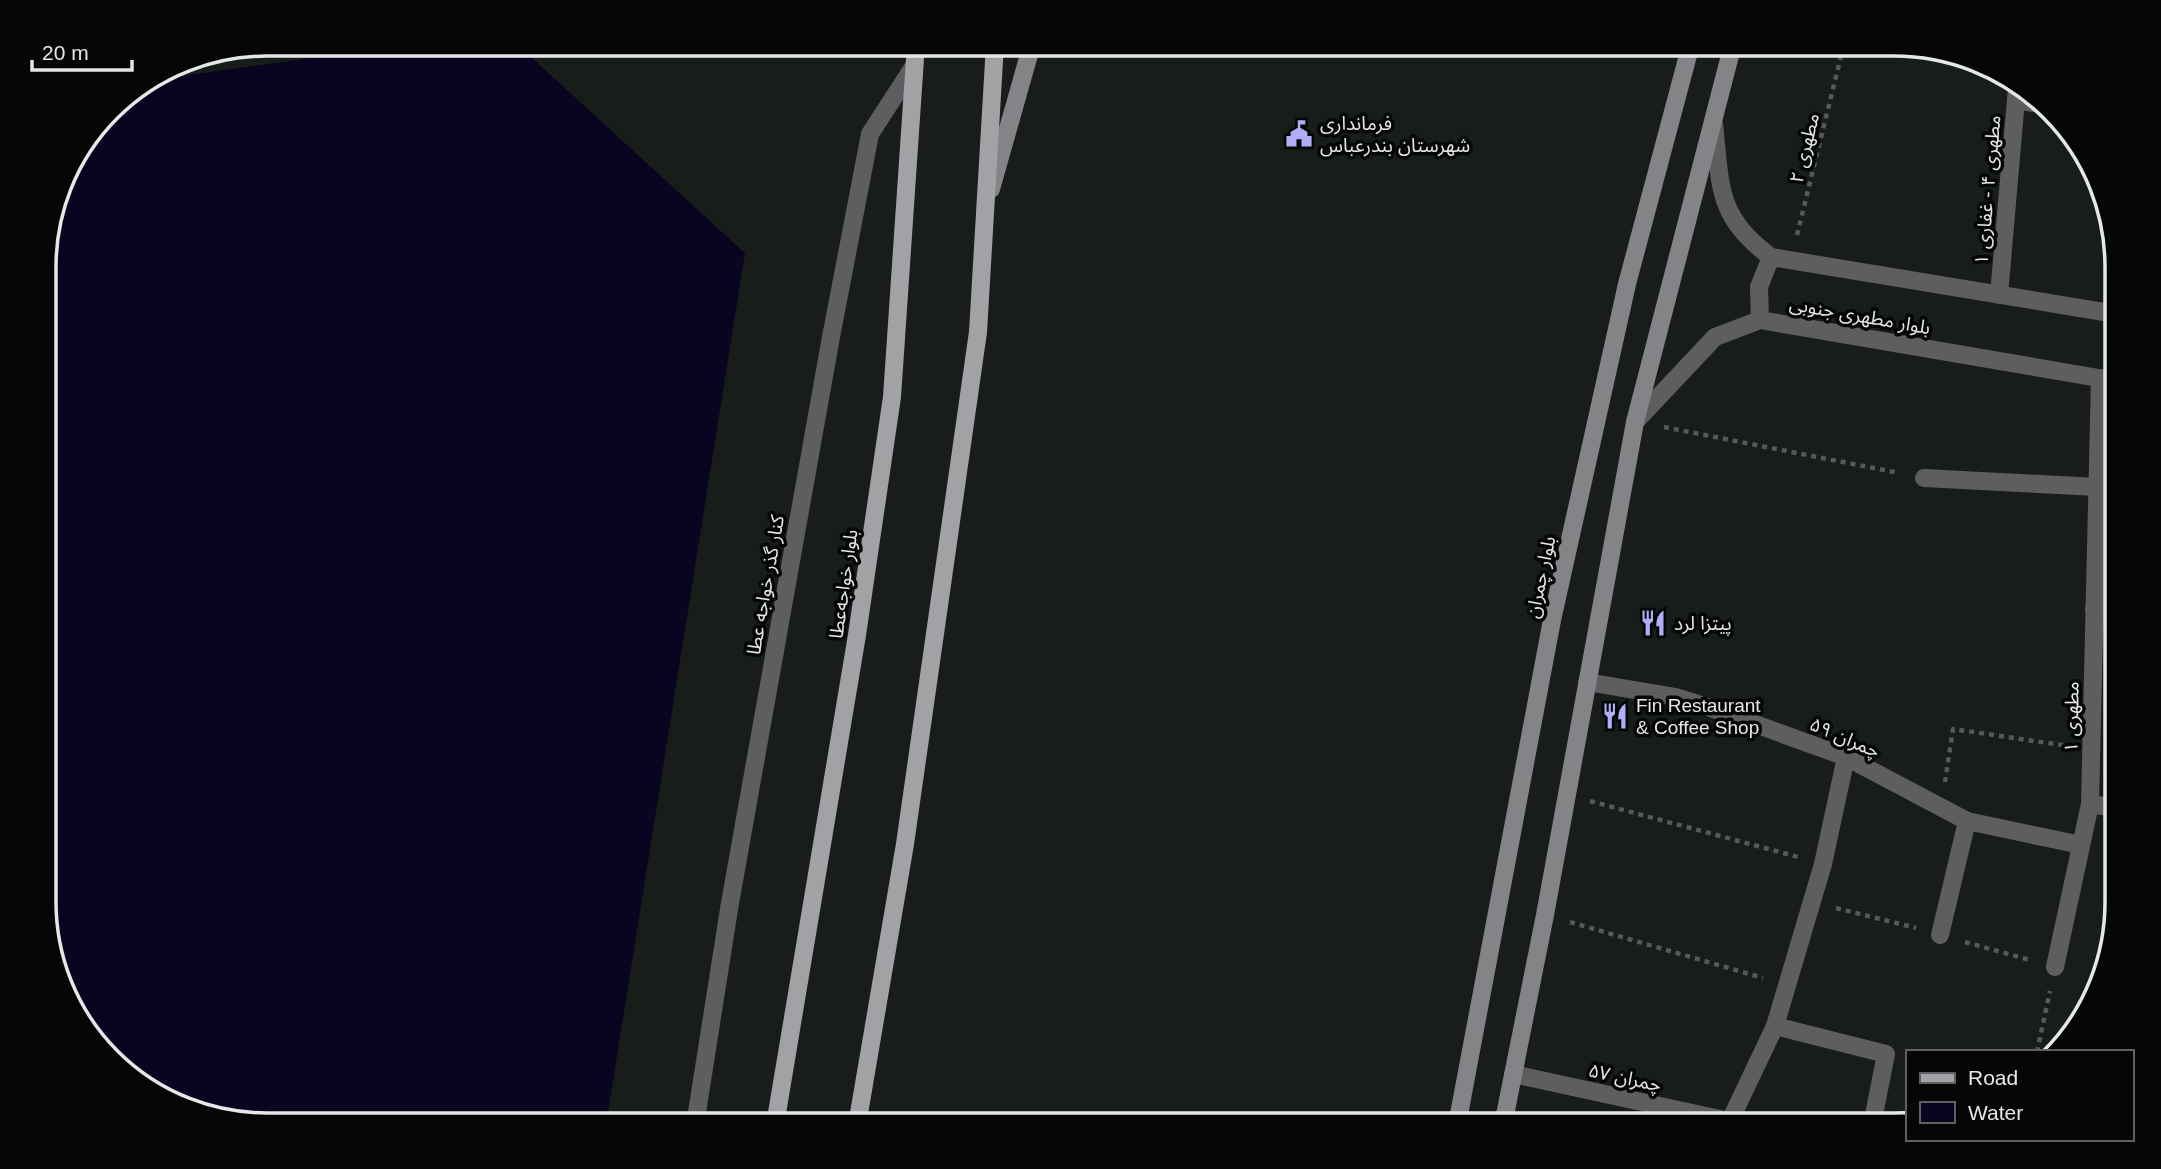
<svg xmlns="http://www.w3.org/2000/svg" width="2161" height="1169" font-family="Helvetica,'Noto Sans Arabic',sans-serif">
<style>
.water{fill:#09041f}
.pier{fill:#191d19}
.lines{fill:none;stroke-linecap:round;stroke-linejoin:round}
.path{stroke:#565a57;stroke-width:4.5;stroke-dasharray:5 5;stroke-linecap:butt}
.service{stroke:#5e5e60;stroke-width:18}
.minor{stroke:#5e5e60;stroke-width:18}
.tertiary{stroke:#5e5e60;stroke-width:18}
.secondary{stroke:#848388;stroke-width:18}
.primary{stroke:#a1a1a6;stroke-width:18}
.labels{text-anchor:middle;stroke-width:7;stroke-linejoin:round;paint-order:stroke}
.poi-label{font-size:19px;fill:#e5e8e6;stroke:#050706;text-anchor:start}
.street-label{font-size:19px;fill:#e5e8e6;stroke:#050706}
.rim{fill:none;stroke:#e5e8e6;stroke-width:3.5}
</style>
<rect width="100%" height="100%" fill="#191d19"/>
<path class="water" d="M 411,44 L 517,44 L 745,253 L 606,1125 L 267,1125 L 168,1102 L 82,1026 L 46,931 L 44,252 L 67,169 L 120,100 L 151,80 Z"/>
<path class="pier" d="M 386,44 L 411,44 L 151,80 L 158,75 Z
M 517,44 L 522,44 L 744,247 L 745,253 Z"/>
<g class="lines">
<path class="path" d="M 1797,235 L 1844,44
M 1664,427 L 1899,473
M 1945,782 L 1953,729 L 2068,746
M 1590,801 L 1798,857
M 1836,908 L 1916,928
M 1570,922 L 1763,978
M 1965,942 L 2030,960
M 2037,1052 L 2050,991"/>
<path class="service" d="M 2016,100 L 2034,103
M 2094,609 L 2116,613
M 1775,1026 L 1886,1054 L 1872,1125
M 1513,1074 L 1729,1121"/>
<path class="minor" d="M 1999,295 L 2017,88
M 1924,478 L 2097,487
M 1587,682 L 1676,697 L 1711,708 L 1846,757 L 1967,821 L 2081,845
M 2090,804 L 2117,808
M 1940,935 L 1967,821
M 2055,967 L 2090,804 L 2100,378
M 1728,1125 L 1775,1026 L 1823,864 L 1846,757"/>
<path class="tertiary" d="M 1714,124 C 1721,186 1716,217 1771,257 L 2116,314
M 1760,320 L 1759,287 L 1771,257
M 1635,422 L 1715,337 L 1760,320 L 2116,381
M 695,1125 L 730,903 L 831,337 L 870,134 L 914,66"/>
<path class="secondary" d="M 991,189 L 1032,44
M 1457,1125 L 1552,620 L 1627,284 L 1691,44
M 1503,1125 L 1545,915 L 1635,422 L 1733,44"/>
<path class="primary" d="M 775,1125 L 857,635 L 892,397 L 916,44
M 857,1125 L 905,844 L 978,332 L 995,44"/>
</g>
<defs>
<g id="civic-bare" transform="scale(2.1)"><path d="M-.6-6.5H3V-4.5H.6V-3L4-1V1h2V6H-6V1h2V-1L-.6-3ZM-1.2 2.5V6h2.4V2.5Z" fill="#b4acf9" stroke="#050706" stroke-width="2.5" paint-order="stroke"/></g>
<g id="restaurant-bare" transform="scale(2.1)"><path d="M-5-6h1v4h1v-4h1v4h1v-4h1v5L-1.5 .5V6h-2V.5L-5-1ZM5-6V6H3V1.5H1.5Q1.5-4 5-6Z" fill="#b4acf9" stroke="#050706" stroke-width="2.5" paint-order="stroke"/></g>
</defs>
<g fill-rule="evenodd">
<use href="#civic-bare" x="1299" y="134"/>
<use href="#restaurant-bare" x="1653" y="623"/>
<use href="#restaurant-bare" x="1615" y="716"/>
</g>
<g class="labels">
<g class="poi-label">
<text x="1320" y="130">فرمانداری<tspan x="1320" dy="22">شهرستان بندرعباس</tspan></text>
<text x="1674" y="630">پیتزا لرد</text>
<text x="1636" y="712">Fin Restaurant<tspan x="1636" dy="22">&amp; Coffee Shop</tspan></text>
</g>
<g class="street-label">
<text transform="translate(1804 148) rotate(-76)" y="7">مطهری ۲</text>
<text transform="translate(1987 190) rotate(-85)" y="7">مطهری ۴ - غفاری ۱</text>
<text transform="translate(1860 315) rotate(10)" y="7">بلوار مطهری جنوبی</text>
<text transform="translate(1540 577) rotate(-78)" y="7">بلوار چمران</text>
<text transform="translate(843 584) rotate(-82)" y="7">بلوار خواجه‌عطا</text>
<text transform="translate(765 585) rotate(-80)" y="7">کنار گذر خواجه عطا</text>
<text transform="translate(2071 717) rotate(-89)" y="7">مطهری ۱</text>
<text transform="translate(1845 737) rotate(23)" y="7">چمران ۵۹</text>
<text transform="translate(1625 1077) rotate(12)" y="7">چمران ۵۷</text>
</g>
</g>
<path d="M0 0H2161V1169H0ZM267 56H1894A211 211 0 0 1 2105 267V902A211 211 0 0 1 1894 1113H267A211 211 0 0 1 56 902V267A211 211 0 0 1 267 56Z" fill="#050706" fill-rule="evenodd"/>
<path class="rim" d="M267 56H1894A211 211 0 0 1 2105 267V902A211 211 0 0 1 1894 1113H267A211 211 0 0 1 56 902V267A211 211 0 0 1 267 56Z"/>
<rect x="1906" y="1050" width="228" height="91" fill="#050706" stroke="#5f6160" stroke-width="2"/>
<rect x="1920" y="1073" width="35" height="10" fill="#a1a1a6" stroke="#5f6160" stroke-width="2"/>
<text x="1968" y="1085" font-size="21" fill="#e5e8e6">Road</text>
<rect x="1920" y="1102" width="35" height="21" fill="#09041f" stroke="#5f6160" stroke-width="2"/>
<text x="1968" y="1120" font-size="21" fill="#e5e8e6">Water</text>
<path d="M32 60v10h100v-10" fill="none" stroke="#e5e8e6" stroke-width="3.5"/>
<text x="42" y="60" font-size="21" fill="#e5e8e6" stroke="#050706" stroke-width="5" paint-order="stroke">20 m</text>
</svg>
